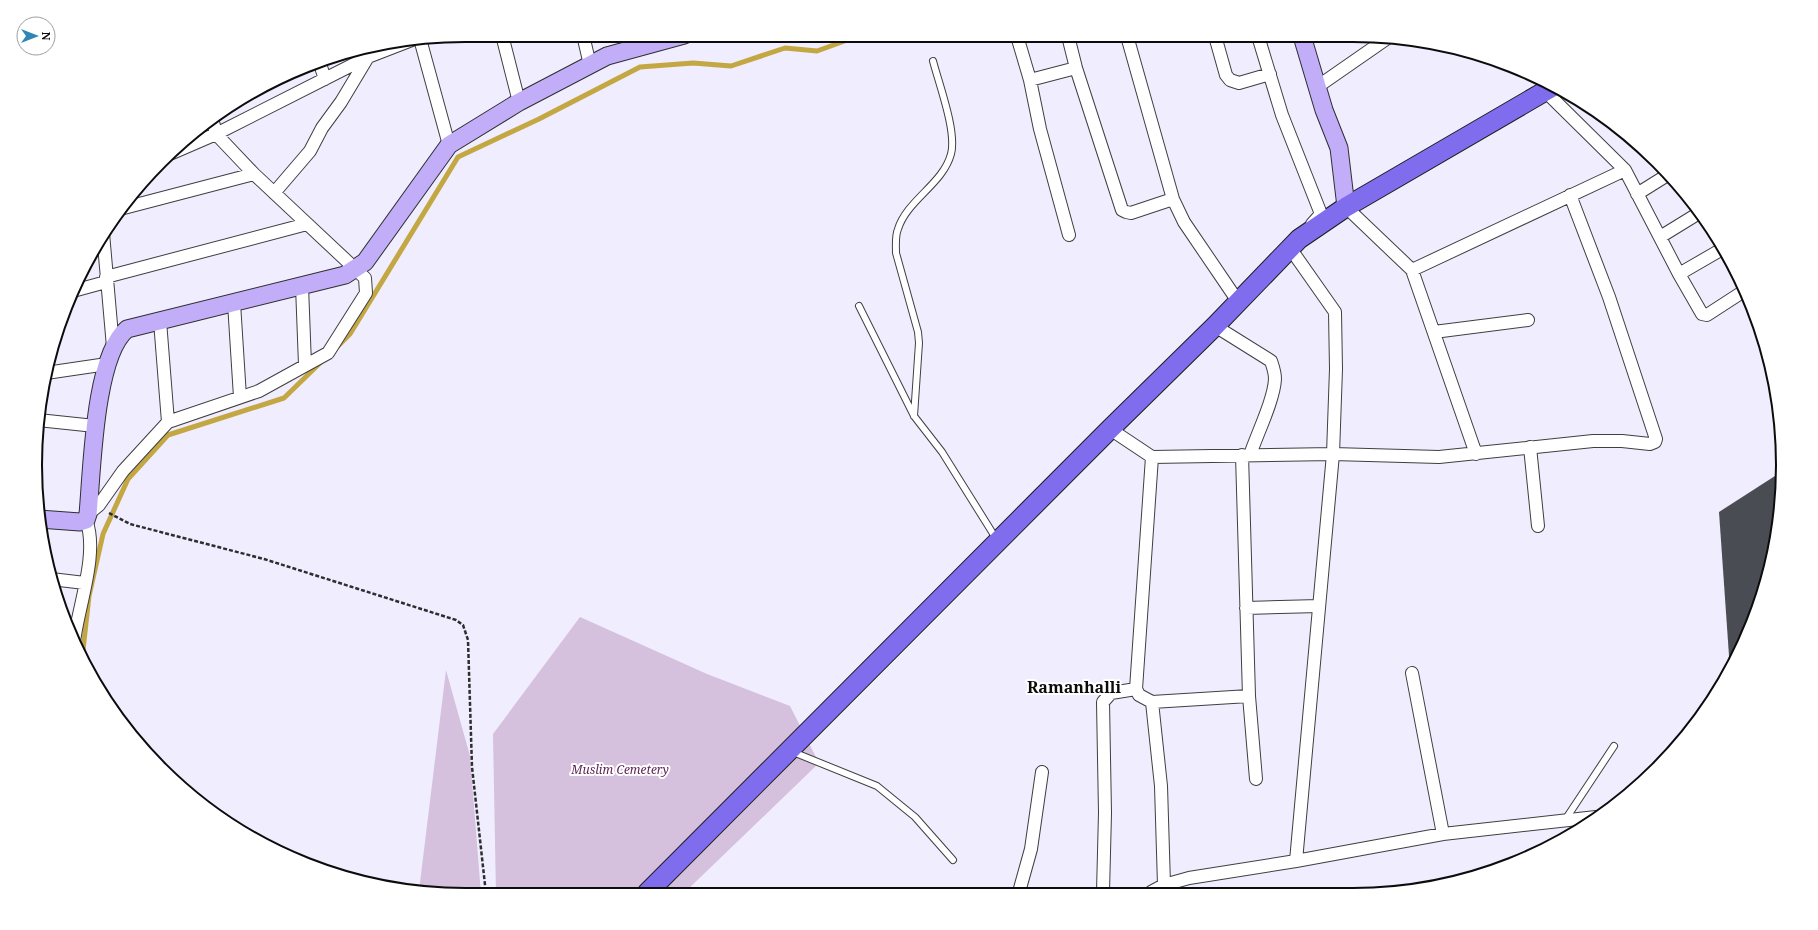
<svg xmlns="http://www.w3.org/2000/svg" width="1818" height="930" font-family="'Noto Serif',serif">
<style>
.cemetery{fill:#d5c0de}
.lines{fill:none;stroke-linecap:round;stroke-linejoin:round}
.stream{stroke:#c3a742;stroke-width:5}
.building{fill:#4a4c54}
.lane-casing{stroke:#3f3f3f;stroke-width:8}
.street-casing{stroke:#3f3f3f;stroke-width:14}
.secondary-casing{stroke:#2e2e2e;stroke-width:19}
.primary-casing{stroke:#1d1d1d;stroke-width:21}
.path{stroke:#2e2e2e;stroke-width:2.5;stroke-dasharray:4 2;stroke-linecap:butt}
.lane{stroke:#fff;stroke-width:6}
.street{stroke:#fff;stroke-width:12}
.secondary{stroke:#c2adf9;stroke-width:17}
.primary{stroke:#7f6dee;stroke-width:19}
.labels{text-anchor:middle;stroke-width:4;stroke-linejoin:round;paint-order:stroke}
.park-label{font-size:12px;font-style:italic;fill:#5f2254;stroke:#fff}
.district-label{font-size:16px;font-weight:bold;fill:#0c0c0c;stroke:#fff}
.rim{fill:none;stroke:#0c0c0c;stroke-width:2}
</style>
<rect width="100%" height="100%" fill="#f0edfe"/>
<path class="cemetery" d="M 580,617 L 707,674 L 790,706 L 819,763 L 684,893 L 496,894 L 493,734 Z
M 446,670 L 470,756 L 481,894 L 437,894 L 419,891 Z"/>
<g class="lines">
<path class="stream" d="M 337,347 L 350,334 L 458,157 L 539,119 L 640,67 L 693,63 L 731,66 L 785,48 L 817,51 L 861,35
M 82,659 L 89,596 L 103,534 L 128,479 L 168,435 L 284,398 L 321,362"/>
</g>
<path class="building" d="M 1781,472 L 1782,493 L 1768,576 L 1739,655 L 1730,670 L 1719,512 Z"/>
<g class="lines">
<g class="lane-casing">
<path id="lane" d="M 859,306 L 914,416 L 942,452 L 997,540
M 914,416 L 919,343 L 918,332 L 896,253 C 896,245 895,236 898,229 C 907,200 943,184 951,154 C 957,132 939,84 933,61
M 793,752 L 877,786 L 915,817 L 953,860
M 1565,820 L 1614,746"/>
</g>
<g class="street-casing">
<path id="street" d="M 502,35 L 519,102
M 583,35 L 590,65
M 1017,36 L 1030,80 L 1040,129 L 1069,235
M 1068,36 L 1076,68 L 1122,210 L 1126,212 L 1131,213 L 1173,199
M 1127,36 L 1173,199 L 1184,222 L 1237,300 L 1231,307
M 1215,36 L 1226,75 L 1230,80 L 1239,83 L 1270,74
M 1258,36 L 1282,115 L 1321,214 L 1312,224
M 420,39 L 449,145
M 319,61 L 325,79
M 1030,80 L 1076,68
M 1317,87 L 1389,37
M 172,153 L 216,134 L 368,57 L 412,40
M 1625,170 L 1679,274 L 1702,314 L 1707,315 L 1744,291
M 274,193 L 310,151 L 322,128 L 341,102 L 368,57
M 1637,194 L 1669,174
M 1346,207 L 1412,270 L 1476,454
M 120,209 L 254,174
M 103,233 L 113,347
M 1660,237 L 1699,213
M 1290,248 L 1335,312 L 1336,369 L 1333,454 L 1439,457 L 1593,441 L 1622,441 L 1650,444 L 1655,442 L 1656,439 L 1609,297 L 1570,195
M 1412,270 L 1625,170 L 1545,91
M 1679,274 L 1724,248
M 106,277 L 307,224
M 302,286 L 305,365
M 73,291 L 106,282
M 234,303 L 240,397
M 160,321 L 168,422
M 1215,326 L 1271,361 C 1273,367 1275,372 1275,379 C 1274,400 1257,434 1250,455
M 1434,332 L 1528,320
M 46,373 L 107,364
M 38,420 L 95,426
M 1110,429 L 1152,457 L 1136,689 L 1139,695 L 1152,702 L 1249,696 L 1242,455
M 1530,447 L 1538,526
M 1152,457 L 1333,454 L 1296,861 L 1189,878 L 1164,885
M 88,514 L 99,505 L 123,471 L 168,422 L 259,391 L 328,353 L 366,293 L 365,278 L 254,174 L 216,134 L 212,118
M 51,579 L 85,583
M 1246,608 L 1319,606
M 74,642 C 78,607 99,553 86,520
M 1412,673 L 1443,834
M 1249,696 L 1256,779
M 1296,861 L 1443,834 L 1596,817
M 1019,892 L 1031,849 L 1042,772
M 1103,892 L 1105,813 L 1103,702 L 1111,693 L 1136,689
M 1151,892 L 1164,885 L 1161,786 L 1152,702"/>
</g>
<g class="secondary-casing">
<path id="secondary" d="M 1302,36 L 1324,110 L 1339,148 L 1346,207
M 39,519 L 80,522 L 86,520 L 88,514 C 92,472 94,356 127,329 L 345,275 L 365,262 L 449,145 L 519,102 L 607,56 L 684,35"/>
</g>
<g class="primary-casing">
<path id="primary" d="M 647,893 L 1110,429 L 1215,326 L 1299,239 L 1346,207 L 1554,86"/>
</g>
<path class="path" d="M 109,513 L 130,524 L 264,559 L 456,620 L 463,625 L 468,640 L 472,767 L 486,894"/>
<use href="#lane" class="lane"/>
<use href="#street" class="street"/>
<use href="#secondary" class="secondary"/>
<use href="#primary" class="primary"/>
</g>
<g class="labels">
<g class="park-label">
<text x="620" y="774">Muslim Cemetery</text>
</g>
<g class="district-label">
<text x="1074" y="693">Ramanhalli</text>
</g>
</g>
<path d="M0 0H1818V930H0ZM465 42H1353A423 423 0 0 1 1776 465V465A423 423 0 0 1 1353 888H465A423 423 0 0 1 42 465V465A423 423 0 0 1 465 42Z" fill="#fff" fill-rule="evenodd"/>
<path class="rim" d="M465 42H1353A423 423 0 0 1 1776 465V465A423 423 0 0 1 1353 888H465A423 423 0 0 1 42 465V465A423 423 0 0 1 465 42Z"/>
<g transform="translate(36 36) rotate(90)"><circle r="19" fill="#ffffff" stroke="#9e9e9e"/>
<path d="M0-3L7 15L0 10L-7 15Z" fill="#2f86b2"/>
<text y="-6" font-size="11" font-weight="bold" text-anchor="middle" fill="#0c0c0c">N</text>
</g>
</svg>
